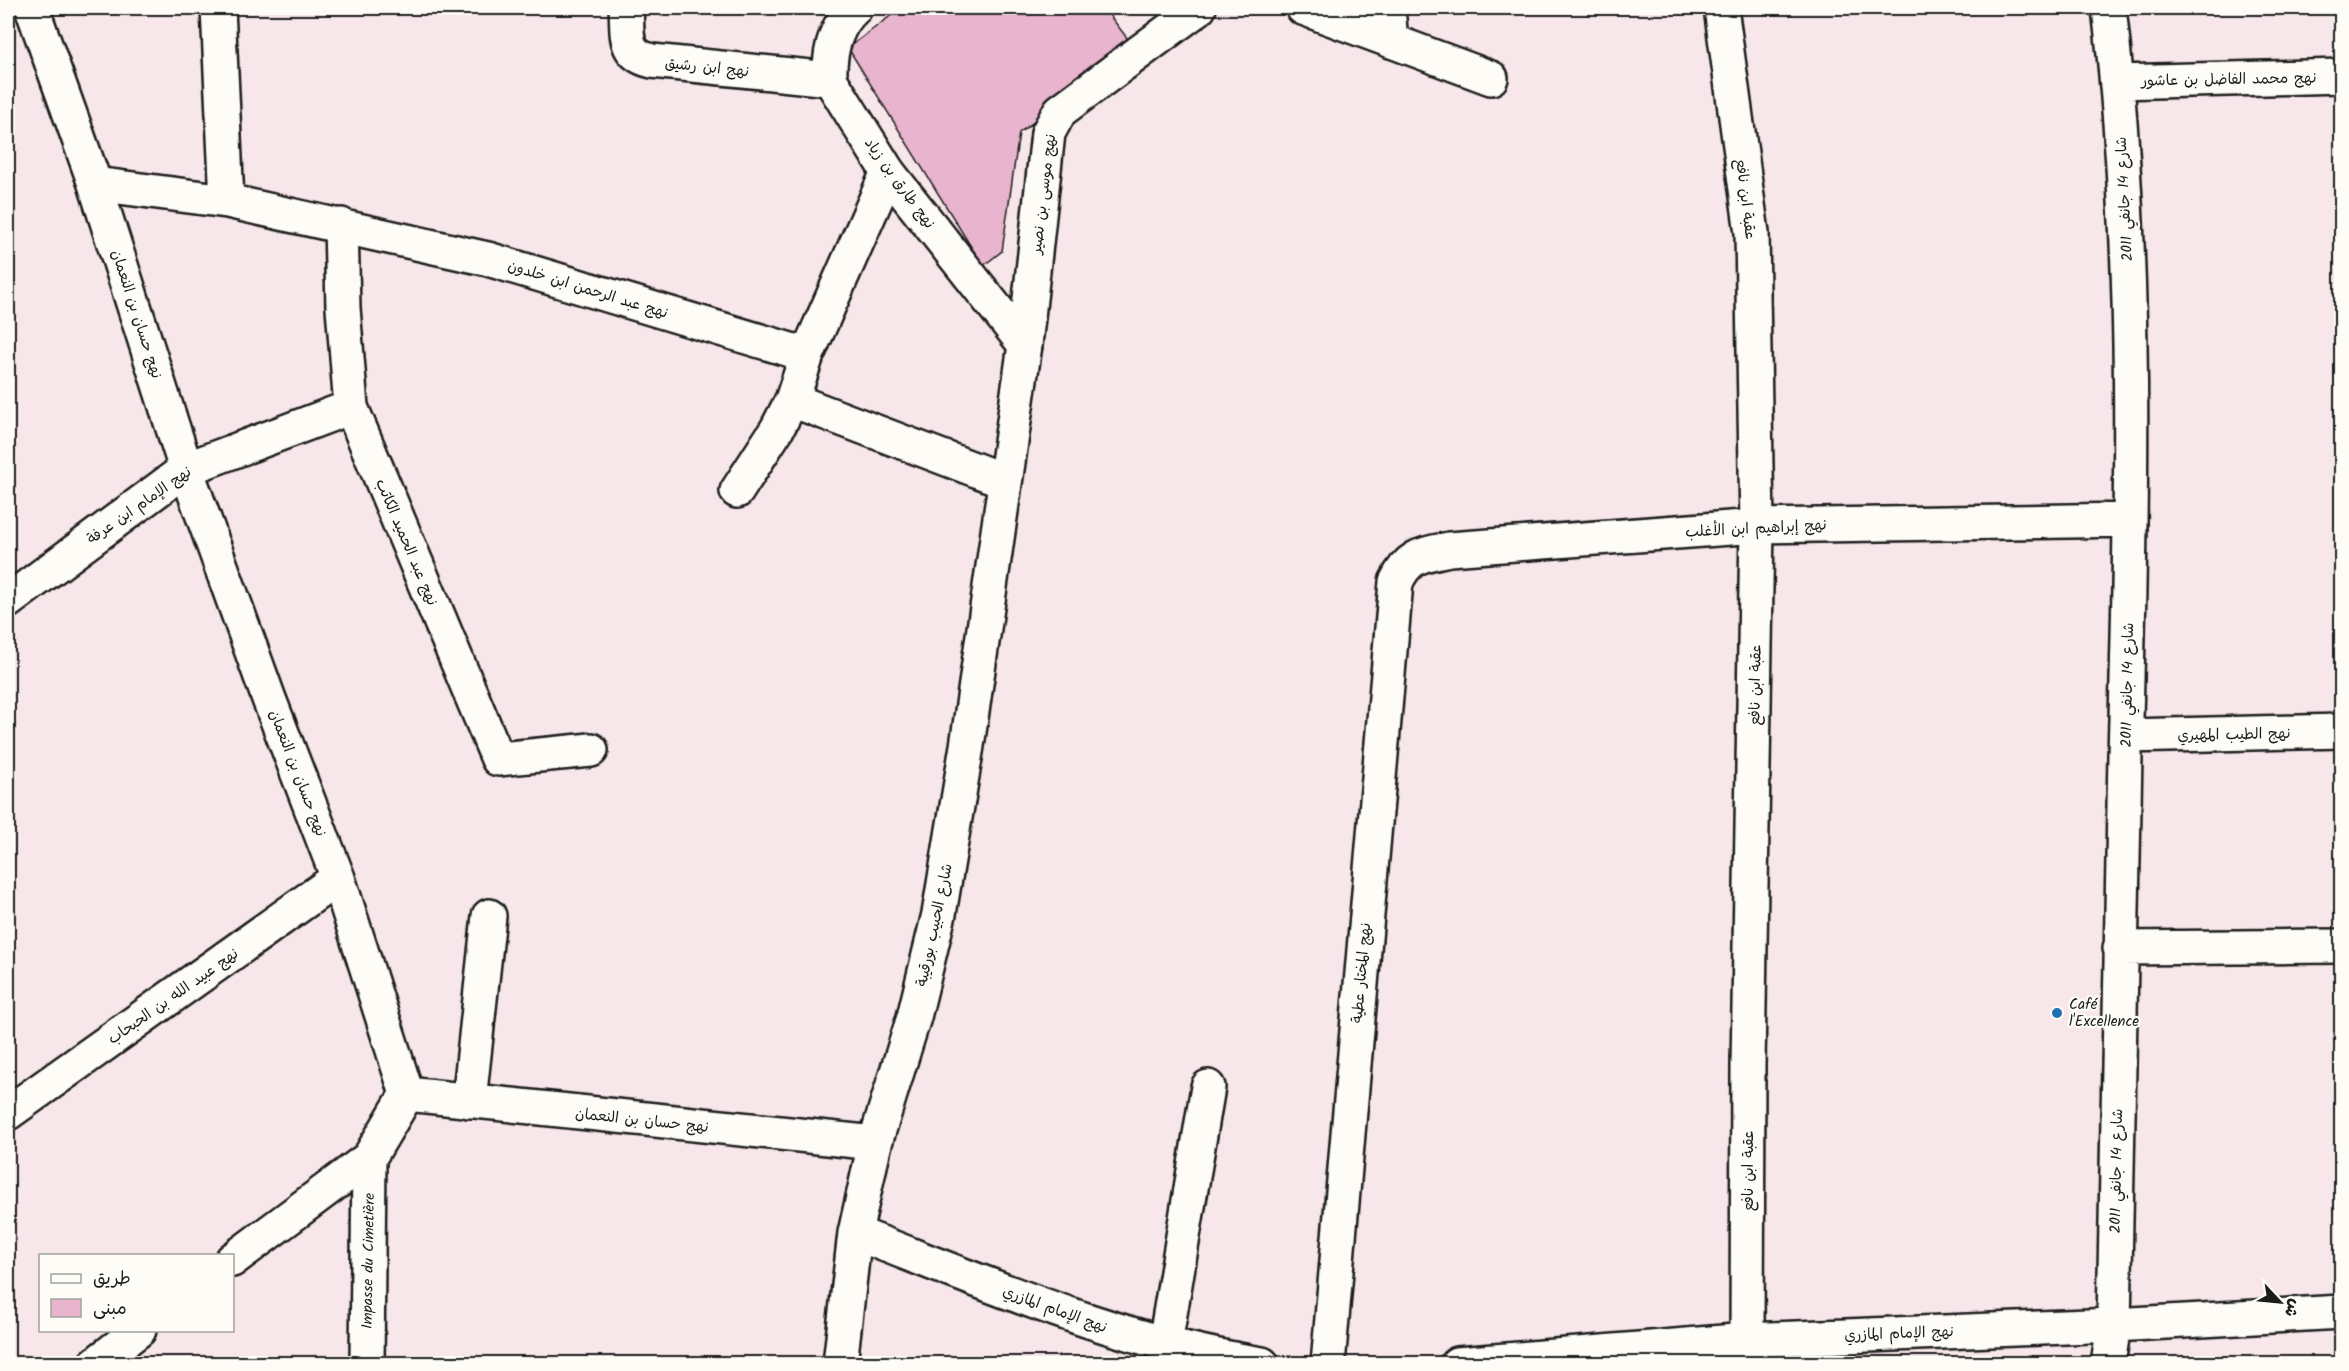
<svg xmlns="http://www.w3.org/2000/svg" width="2349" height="1371" font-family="Kalam,'Playpen Sans Arabic',sans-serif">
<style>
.building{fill:#e9b4cd;stroke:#1c1c1c;stroke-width:1.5}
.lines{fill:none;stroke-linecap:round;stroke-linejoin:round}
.street-casing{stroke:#1c1c1c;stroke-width:38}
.secondary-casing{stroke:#1c1c1c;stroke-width:38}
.street{stroke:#fdfcf7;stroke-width:33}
.secondary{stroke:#fdfcf7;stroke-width:33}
.poi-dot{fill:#1f6fb2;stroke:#fdfcf7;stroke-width:2}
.labels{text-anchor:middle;stroke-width:4.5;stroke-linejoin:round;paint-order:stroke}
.street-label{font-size:15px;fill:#1c1c1c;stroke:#fdfcf7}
.poi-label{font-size:15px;fill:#1c1c1c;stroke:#fdfcf7;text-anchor:start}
</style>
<rect width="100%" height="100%" fill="#f7e6ea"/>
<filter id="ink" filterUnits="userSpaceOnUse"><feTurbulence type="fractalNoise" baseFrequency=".0167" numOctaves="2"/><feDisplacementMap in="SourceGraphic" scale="12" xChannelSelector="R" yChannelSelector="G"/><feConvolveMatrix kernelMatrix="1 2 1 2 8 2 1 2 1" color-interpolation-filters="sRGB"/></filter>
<g filter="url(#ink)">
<path class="building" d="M 901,8 L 1104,8 L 1134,47 L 1019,133 L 1002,251 L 983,266 L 848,48 Z"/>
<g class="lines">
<g class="street-casing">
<path id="street" d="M 32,8 L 95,184 L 186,469 L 269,699 L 338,878 L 407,1094 L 875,1143
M 218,8 L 227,201
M 626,8 C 628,34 622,54 652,61 L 830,79
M 1303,8 L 1491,78
M 1388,8 L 1391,41
M 1721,8 L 1752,233 L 1757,526 L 1748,1066 L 1747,1340 L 1743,1364
M 2109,8 C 2138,255 2132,506 2125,755 C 2120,945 2117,1135 2114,1325
M 2117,82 L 2342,76
M 95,184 L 227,201 L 488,259 L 807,355 L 792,400 L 1005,481
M 341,225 L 343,308 L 351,407 L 498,759 L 591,750
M 1025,345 L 1048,133 L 1060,111 L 1199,8
M 807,355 L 888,172
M 737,491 L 777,429 L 792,400
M 8,601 L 186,469 L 351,407
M 2126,736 L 2342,731
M 2120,948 L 2342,946
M 469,1101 L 489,916
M 8,1113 L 338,878
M 232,1260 L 369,1158 L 407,1094
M 1165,1344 L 1208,1087
M 95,1364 L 139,1330
M 367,1364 L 369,1158
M 1328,1364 L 1396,582 C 1409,555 1421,555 1449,549 L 1757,526 L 2130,520"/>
</g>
<g class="secondary-casing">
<path id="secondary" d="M 855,1233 C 988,1284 1120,1342 1262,1364
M 840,1364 L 855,1233 L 875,1143 L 914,1017 L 939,914 L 967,746 L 1025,345 L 888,172 L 830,79 C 829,53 835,26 855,8
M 1457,1364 L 1747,1340 L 2114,1325 L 2342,1312
M 2108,1364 L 2114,1325"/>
</g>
<use href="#street" class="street"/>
<use href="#secondary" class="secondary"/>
</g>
</g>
<circle class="poi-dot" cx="2057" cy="1013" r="6"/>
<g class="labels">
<g class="street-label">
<text transform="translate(707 67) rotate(6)" y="5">نهج ابن رشيق</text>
<text transform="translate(2229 79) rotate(-1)" y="5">نهج محمد الفاضل بن عاشور</text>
<text transform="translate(900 183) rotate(54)" y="5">نهج طارق بن زياد</text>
<text transform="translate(1043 194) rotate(-83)" y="5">نهج موسى بن نصير</text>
<text transform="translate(1746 199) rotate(83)" y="5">عقبة ابن نافع</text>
<text transform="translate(2124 199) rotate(-93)" y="5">شارع 14 جانفي 2011</text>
<text transform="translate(588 289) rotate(17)" y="5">نهج عبد الرحمن ابن خلدون</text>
<text transform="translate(137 314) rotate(72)" y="5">نهج حسان بن النعمان</text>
<text transform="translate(139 505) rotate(-35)" y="5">نهج الإمام ابن عرفة</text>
<text transform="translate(1756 528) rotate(-3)" y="5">نهج إبراهيم ابن الأغلب</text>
<text transform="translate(407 542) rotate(67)" y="5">نهج عبد الحميد الكاتب</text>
<text transform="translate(1755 685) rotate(-89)" y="5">عقبة ابن نافع</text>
<text transform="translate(2127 685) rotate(-89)" y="5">شارع 14 جانفي 2011</text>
<text transform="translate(2234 734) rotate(-1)" y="5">نهج الطيب المهيري</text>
<text transform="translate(298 773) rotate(69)" y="5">نهج حسان بن النعمان</text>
<text transform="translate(934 925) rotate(-78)" y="5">شارع الحبيب بورقيبة</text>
<text transform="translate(1361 973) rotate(-85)" y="5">نهج المختار عطية</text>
<text transform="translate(173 996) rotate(-35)" y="5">نهج عبيد الله بن الحبحاب</text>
<text transform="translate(642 1120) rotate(6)" y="5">نهج حسان بن النعمان</text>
<text transform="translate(1748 1171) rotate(-90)" y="5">عقبة ابن نافع</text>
<text transform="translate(2116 1171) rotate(-89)" y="5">شارع 14 جانفي 2011</text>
<text transform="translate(368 1261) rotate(-89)" y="5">Impasse du Cimetière</text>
<text transform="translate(1055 1309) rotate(20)" y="5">نهج الإمام المازري</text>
<text transform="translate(1899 1333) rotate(-2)" y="5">نهج الإمام المازري</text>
</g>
<g class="poi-label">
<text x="2069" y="1009">Café<tspan x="2069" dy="17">l'Excellence</tspan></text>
</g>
</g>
<rect width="2349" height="1371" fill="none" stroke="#fdfcf7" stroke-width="30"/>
<rect x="15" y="15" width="2319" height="1341" fill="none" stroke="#1c1c1c" stroke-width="2" filter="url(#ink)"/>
<rect x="39" y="1254" width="195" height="78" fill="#fdfcf7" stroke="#a3a29f" stroke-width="1.5"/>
<rect x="51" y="1274" width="30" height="9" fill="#fdfcf7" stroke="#a3a29f" stroke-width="1.5"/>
<text x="93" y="1284" font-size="18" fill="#1c1c1c">طريق</text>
<rect x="51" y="1299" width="30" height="18" fill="#e9b4cd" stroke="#a3a29f" stroke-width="1.5"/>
<text x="93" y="1314" font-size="18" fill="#1c1c1c">مبنى</text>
<g transform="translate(2280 1302) rotate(116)" stroke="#fdfcf7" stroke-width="4.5" paint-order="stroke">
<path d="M0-4.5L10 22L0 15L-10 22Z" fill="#1c1c1c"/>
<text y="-9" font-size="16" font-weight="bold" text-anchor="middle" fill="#1c1c1c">ش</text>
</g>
</svg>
